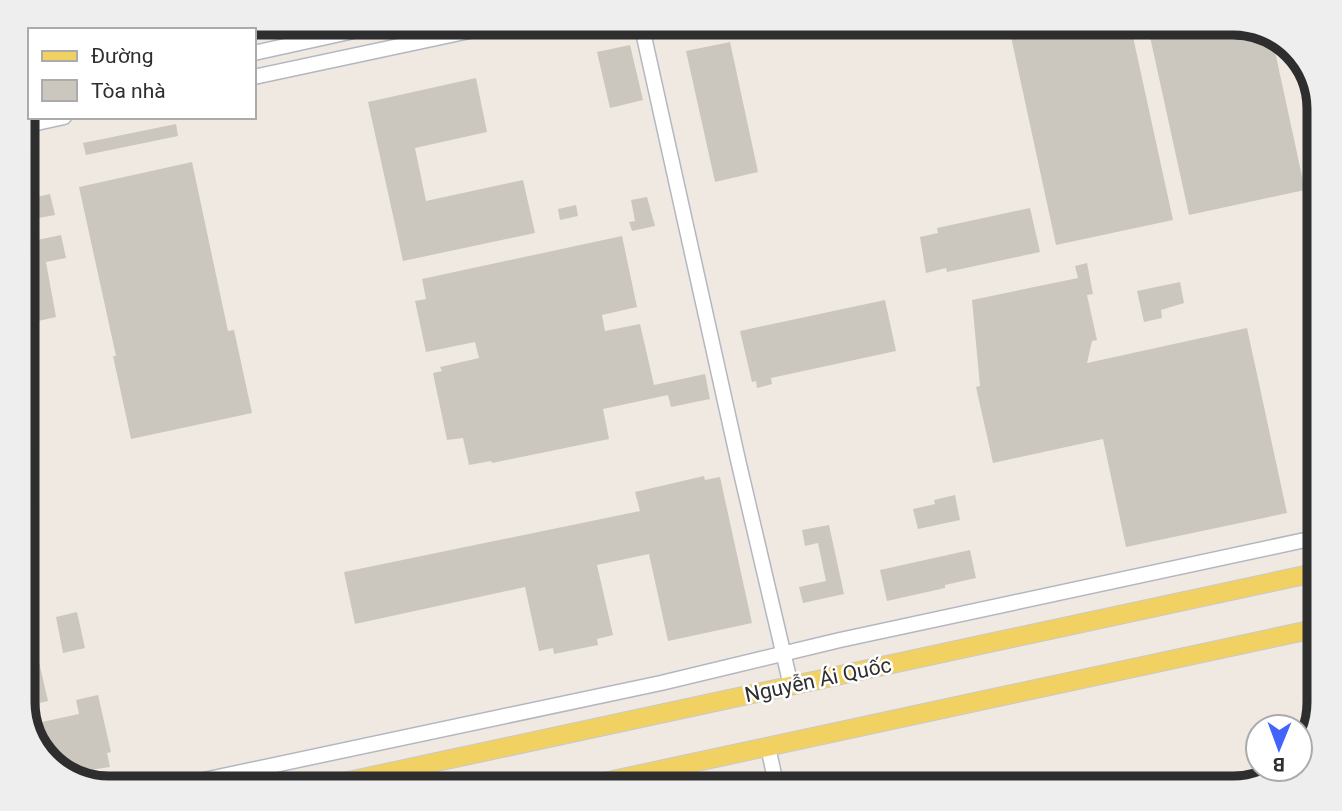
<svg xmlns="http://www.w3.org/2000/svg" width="1342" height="811" font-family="Roboto,sans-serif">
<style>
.building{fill:#cbc7bf}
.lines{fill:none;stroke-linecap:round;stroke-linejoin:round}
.minor-casing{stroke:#b4b7c1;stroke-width:17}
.major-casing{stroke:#c9c9c9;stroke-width:20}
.minor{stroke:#fff;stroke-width:14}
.major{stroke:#f2d163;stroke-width:18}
.labels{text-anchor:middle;stroke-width:5;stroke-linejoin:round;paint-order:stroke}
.street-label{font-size:21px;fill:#2e2e2e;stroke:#fff}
.rim{fill:none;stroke:#2e2e2e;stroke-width:9}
</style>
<rect width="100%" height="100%" fill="#efe9e1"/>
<path class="building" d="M 726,23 L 784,23 L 784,27 L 730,38 Z
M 1008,23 L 1130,23 L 1173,220 L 1056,245 Z
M 1147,23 L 1233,23 L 1271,33 L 1305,190 L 1189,215 Z
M 730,42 L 758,172 L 715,182 L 686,51 Z
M 630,45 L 643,100 L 610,108 L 597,52 Z
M 476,78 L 487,132 L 415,148 L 426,201 L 523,180 L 535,233 L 403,261 L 368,102 Z
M 176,124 L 178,136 L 86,155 L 83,143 Z
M 192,162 L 228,331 L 234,330 L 252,413 L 131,439 L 113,356 L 116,356 L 79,187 Z
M 50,194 L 55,215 L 23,221 L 23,200 Z
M 647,197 L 655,226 L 632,231 L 629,222 L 635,221 L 631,200 Z
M 576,205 L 578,216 L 560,220 L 558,209 Z
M 1030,208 L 1040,252 L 947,272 L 946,268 L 926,273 L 920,237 L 938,233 L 937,228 Z
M 61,235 L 66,258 L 46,262 L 56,317 L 25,324 L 23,313 L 23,243 Z
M 622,236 L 637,307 L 602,315 L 605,331 L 640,324 L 654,385 L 705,374 L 710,399 L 671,407 L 668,395 L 603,409 L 609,439 L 492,463 L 491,461 L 469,465 L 463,438 L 447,440 L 433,373 L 442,371 L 440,367 L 479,358 L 475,342 L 426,352 L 415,301 L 426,299 L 422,279 Z
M 1087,263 L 1093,294 L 1087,295 L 1097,340 L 1092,341 L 1087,363 L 1247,328 L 1287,513 L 1126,547 L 1103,439 L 993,463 L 976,387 L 980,386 L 972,300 L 1078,278 L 1075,266 Z
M 1180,282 L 1184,303 L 1161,310 L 1162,318 L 1144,322 L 1137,291 Z
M 885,300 L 896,351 L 771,378 L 772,384 L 757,388 L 756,381 L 752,382 L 740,331 Z
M 704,476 L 705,480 L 720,477 L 752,623 L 668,641 L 649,554 L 597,565 L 613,635 L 597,639 L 598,645 L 554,654 L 553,648 L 539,651 L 525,587 L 355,624 L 344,572 L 640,511 L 635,492 Z
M 955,495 L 960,520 L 918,529 L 913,509 L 935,504 L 934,500 Z
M 829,525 L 844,594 L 803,603 L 799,587 L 826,581 L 818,543 L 805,546 L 802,530 Z
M 970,550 L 976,578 L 945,585 L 945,588 L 887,601 L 880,570 Z
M 77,612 L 85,648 L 63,653 L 56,617 Z
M 36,649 L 48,701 L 23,707 L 23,651 Z
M 98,695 L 111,752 L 107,753 L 110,767 L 63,774 L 35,745 L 28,725 L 79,714 L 76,700 Z"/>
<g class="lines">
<g class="minor-casing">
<path id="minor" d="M 641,23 L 738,460 L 791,686
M 254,53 L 390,23
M 254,77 L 507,23
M 23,103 L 30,102
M 23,126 L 64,117
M 768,747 L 777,788
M 166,788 L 661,683 L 840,640 L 1319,537"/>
</g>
<g class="major-casing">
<path id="major" d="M 316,788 L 1319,572
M 576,788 L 1319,628"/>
</g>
<use href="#minor" class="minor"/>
<use href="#major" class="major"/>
</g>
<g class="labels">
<g class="street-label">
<text transform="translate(818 680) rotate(-12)" y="7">Nguyễn Ái Quốc</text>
</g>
</g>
<path d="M0 0H1342V811H0ZM109 35H1233A74 74 0 0 1 1307 109V702A74 74 0 0 1 1233 776H109A74 74 0 0 1 35 702V109A74 74 0 0 1 109 35Z" fill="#eee" fill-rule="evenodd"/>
<path class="rim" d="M109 35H1233A74 74 0 0 1 1307 109V702A74 74 0 0 1 1233 776H109A74 74 0 0 1 35 702V109A74 74 0 0 1 109 35Z"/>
<rect x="28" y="28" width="228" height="91" fill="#ffffff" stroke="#ababab" stroke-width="2"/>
<rect x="42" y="51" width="35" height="10" fill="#f2d163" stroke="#ababab" stroke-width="2"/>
<text x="91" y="63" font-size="21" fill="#2e2e2e">Đường</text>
<rect x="42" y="80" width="35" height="21" fill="#cbc7bf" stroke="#ababab" stroke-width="2"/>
<text x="91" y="98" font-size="21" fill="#2e2e2e">Tòa nhà</text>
<g transform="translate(1279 748) rotate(181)"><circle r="33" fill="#ffffff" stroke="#ababab" stroke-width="2"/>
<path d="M0-5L12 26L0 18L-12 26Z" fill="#4264fb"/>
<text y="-10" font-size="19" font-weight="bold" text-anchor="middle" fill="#2e2e2e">B</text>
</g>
</svg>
